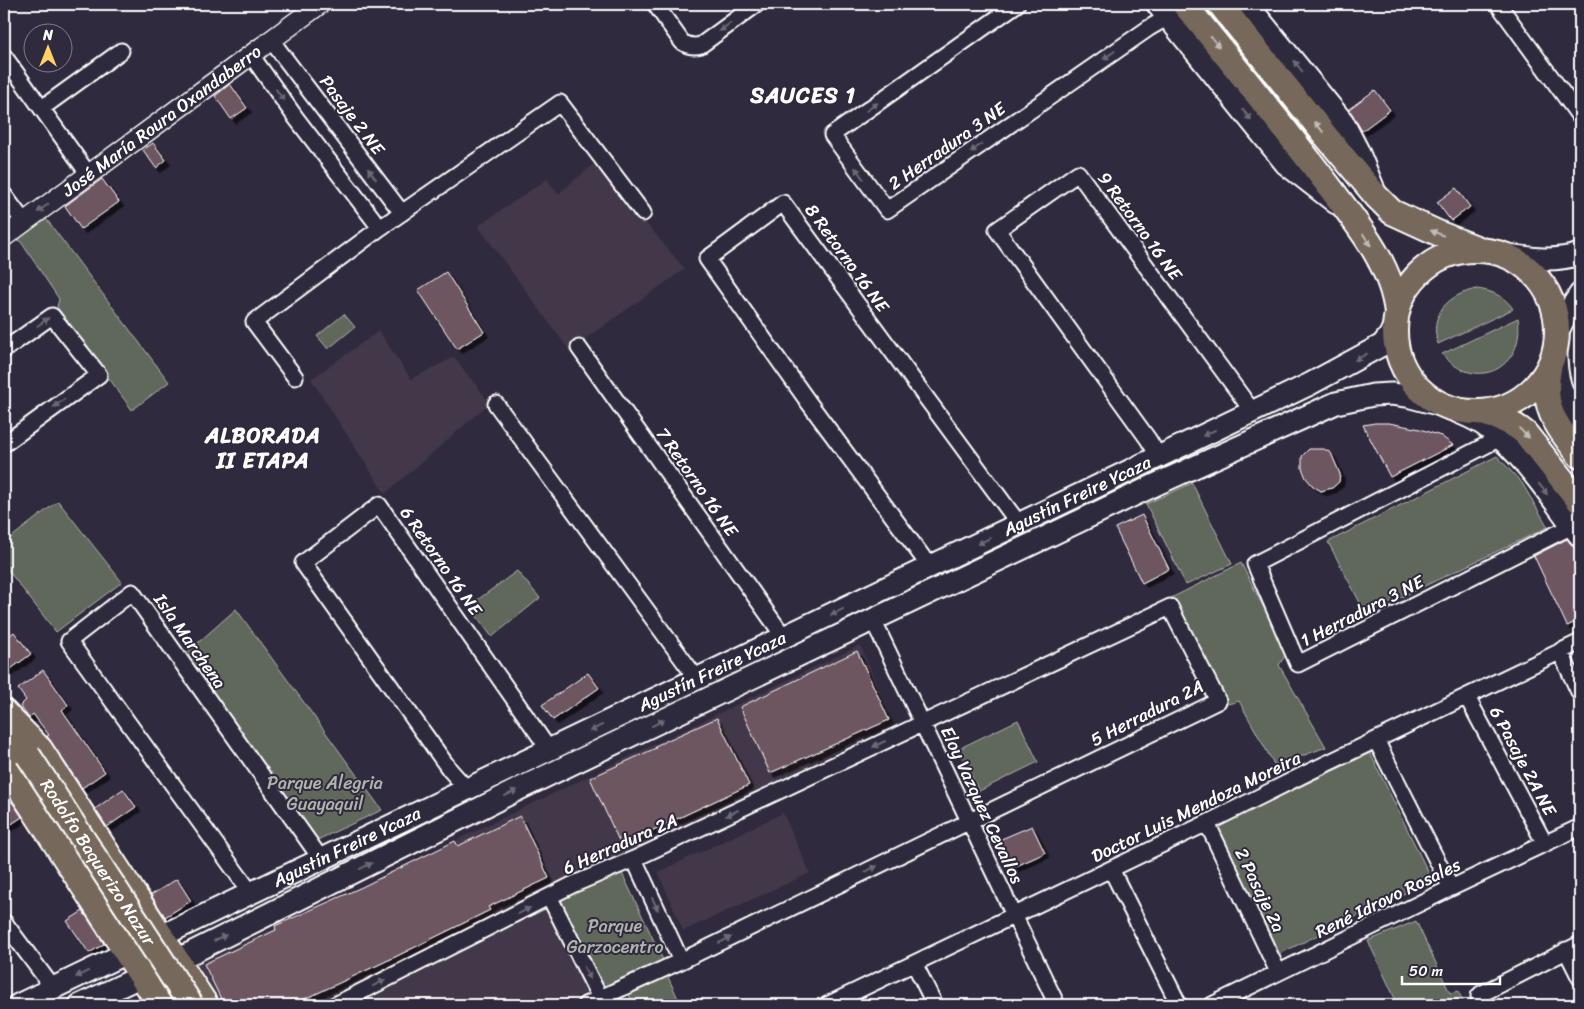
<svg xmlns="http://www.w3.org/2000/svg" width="1584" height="1009" font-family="Sriracha,sans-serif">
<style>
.built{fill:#423748}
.green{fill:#61685b;stroke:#b0b4ad}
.building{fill:#6d5660;stroke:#fff;filter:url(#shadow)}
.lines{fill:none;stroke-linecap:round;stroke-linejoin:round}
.minor-casing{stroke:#fff;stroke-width:19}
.tertiary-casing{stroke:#fff;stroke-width:22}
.secondary-casing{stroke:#fff;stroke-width:25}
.primary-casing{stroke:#fff;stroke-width:28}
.minor{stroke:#2f2a3d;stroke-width:15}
.tertiary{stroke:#2f2a3d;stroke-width:19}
.secondary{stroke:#2f2a3d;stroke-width:21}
.primary{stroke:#76695c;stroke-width:24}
.primary-bridge-casing{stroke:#fff;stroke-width:28;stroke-linecap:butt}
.primary-bridge{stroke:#76695c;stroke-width:24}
.oneway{fill:#6d6a77}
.oneway2{fill:#c1bcb6}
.labels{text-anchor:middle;stroke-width:4;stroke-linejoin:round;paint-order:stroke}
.street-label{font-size:18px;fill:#fff;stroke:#2f2a3d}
.park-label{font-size:18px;fill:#b0b4ad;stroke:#2f2a3d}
.district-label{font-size:22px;font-weight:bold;letter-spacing:1px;fill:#fff;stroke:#2f2a3d}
</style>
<defs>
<filter id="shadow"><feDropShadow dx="4.5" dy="4.5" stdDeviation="0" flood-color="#0009"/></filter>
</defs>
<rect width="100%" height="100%" fill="#2f2a3d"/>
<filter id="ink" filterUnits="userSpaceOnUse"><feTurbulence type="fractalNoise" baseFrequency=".02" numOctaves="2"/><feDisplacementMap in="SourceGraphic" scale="10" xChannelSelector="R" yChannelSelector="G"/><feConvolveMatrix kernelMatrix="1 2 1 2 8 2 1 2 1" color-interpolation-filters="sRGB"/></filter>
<g filter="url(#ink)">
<path class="built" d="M 595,163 L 685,269 L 569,350 L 478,226 L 547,179 L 558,194 Z
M 379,331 L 411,379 L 454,357 L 490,403 L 385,494 L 311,379 Z
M 860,645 L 894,724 L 545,895 L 590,991 L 559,1005 L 215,1005 L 194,967 Z
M 783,813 L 810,873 L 683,931 L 658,872 Z"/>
<path class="green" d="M 44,216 L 169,382 L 132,410 L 57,307 L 59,299 L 17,236 Z
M 1477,289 C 1492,291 1505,296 1513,309 L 1438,344 C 1428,314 1449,294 1477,289 Z
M 344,314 L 355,327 L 328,349 L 317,336 Z
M 1518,318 C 1526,369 1475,393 1442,354 Z
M 1497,456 L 1522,483 L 1548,527 L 1366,614 L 1328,542 Z
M 1192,483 L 1232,564 L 1186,585 L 1146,504 Z
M 58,501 L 122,582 L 56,632 L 4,565 L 4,543 Z
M 1241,563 L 1287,653 L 1279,665 L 1326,747 L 1275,766 L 1239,701 L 1224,705 L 1171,598 Z
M 517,571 L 540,598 L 492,637 L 469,606 Z
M 236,609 L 382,810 L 315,841 L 183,656 Z
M 1018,720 L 1038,762 L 979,791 L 958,749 Z
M 1370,753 L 1432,880 L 1279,954 L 1217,827 Z
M 621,871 L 664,962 L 603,989 L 561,900 Z
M 1416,921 L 1450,993 L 1458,991 L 1465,1005 L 1398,1005 L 1368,941 Z
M 667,975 L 681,1005 L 634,1005 L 628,993 Z"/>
<path class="building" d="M 230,84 L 247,108 L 231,119 L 215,96 Z
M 1375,90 L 1390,110 L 1362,131 L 1349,109 Z
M 153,143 L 166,160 L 156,168 L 143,150 Z
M 102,179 L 119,202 L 81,229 L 65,206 Z
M 1456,188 L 1470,207 L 1451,221 L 1437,202 Z
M 446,272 L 484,332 L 457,349 L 418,290 Z
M 1375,423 L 1389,423 L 1420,429 L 1441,436 L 1453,445 L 1390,477 L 1363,425 Z
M 1309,449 L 1324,449 L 1331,453 L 1340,474 L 1339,482 L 1332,488 L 1321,491 L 1313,486 L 1306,478 L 1302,468 L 1302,456 Z
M 1142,515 L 1169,569 L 1142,583 L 1115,528 Z
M 1567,539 L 1580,555 L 1580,620 L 1567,626 L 1534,556 Z
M 14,632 L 31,654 L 4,674 L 4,640 Z
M 857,651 L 889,720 L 770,773 L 740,707 Z
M 43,670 L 68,705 L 62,710 L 105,772 L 82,788 L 47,736 L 49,735 L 33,714 L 29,718 L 20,706 L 26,700 L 18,689 Z
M 588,673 L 599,688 L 553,720 L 542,705 Z
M 717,718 L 749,785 L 621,845 L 590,778 L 656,748 L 655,746 Z
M 123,789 L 136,807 L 107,827 L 95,809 Z
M 12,802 L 22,817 L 4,829 L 4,808 Z
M 520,816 L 549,878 L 488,907 L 490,910 L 395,957 L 292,1005 L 224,1005 L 204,964 L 276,930 L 275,926 L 362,887 L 455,841 L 458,846 Z
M 1032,826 L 1045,853 L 1012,868 L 999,840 Z
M 177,879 L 191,901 L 165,917 L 151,895 Z
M 83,911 L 104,944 L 89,953 L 67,921 Z"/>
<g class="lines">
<g class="minor-casing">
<path id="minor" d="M 655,4 L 682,42 C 688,46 694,47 701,45 L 757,4
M 1017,4 L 832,135 L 887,210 L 1149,28 L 1168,17
M 1498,4 L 1580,117
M 271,40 L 402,213
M 251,55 L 296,118 L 380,228
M 4,56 L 89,175
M 42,108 L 121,51
M 4,195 L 24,222
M 579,348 L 784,637
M 4,350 L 52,316 L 99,375 L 4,444
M 295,377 L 254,322 L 380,228 L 560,103 L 643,213
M 496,404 L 697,679
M 1500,438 L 1255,564 L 1298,664 L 1572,526
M 1159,457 L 1148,439 L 997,230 L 1078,173 L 1253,412
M 930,567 L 809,403 L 707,259 L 783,203 L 1019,524
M 873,620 L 1057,1005
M 1560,651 L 1580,694
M 1467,697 L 1545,844
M 1376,740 L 1451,888
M 467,789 L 450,770 L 303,563 L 379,505 L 550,751
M 1207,823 L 1278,972
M 634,859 L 681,961
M 1111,869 L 1179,1005
M 251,893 L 69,641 L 132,592 L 321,859
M 550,898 L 600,998
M 4,922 L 53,988
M 1566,950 L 1580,978
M 915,965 L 935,1005
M 335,1005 L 572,885 L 634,859 L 1170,607 L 1218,701 L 681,961 L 585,1005
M 827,1005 L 1207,823 L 1307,773 L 1580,642
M 1212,1005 L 1451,888 L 1580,827
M 1482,1005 L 1479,996 L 1481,994 L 1580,944"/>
</g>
<g class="tertiary-casing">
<g id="tertiary">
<path id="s1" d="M 4,237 L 320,4"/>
</g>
</g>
<g class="secondary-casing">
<g id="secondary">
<path d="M 1157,4 L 1286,164 L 1336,203"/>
<path d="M 1247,4 L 1343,122 L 1358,151 L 1373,187"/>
<path d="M 1497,253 C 1525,258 1552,263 1580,254"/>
<path d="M 1558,331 L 1565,317 L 1580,294"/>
<path d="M 1556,344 C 1555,380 1560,392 1580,422"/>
<path d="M 1454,410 C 1464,415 1476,419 1485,426 C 1523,453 1552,499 1580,536"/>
<path id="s2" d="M 18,1005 L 1310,384 L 1382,345 L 1390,335 L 1395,324"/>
<path d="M 80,1005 L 193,952 L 519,789 L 1157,484 L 1336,403 L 1373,395 L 1391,394 L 1407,396 L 1441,405"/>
</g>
</g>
<g class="primary-casing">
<path id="primary" d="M 1184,4 C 1215,41 1245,79 1275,117 C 1294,141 1313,165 1331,189 C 1359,226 1392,266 1397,313
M 1220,4 L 1325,135 L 1377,197 L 1392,212 L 1440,234 L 1479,249
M1395 331a81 81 0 1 1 162 0a81 81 0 1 1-162 0Z
M 1549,369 C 1541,409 1557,426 1580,456
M 1482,413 C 1499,417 1512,422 1525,433 L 1580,502
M 4,712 L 40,749 L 206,1005
M 4,741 L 17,761
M 4,764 L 160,1005"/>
</g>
<use href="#minor" class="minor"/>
<use href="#tertiary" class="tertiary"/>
<use href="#secondary" class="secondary"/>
<use href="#primary" class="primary"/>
<g class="primary-bridge-casing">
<g id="primary-bridge">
<path id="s3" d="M 28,755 L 191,1005"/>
</g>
</g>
<use href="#primary-bridge" class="primary-bridge"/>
</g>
<defs><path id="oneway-solid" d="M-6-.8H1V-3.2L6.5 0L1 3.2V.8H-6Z" transform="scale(1.25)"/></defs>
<g class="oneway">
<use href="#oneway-solid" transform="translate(725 27) rotate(144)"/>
<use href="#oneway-solid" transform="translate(1109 55) rotate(145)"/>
<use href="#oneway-solid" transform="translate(1298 66) rotate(-129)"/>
<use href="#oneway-solid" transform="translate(280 95) rotate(54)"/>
<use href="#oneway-solid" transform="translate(872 107) rotate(-35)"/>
<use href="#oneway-solid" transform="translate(1247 115) rotate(51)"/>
<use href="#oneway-solid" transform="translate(976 148) rotate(145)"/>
<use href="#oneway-solid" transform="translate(859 173) rotate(-126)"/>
<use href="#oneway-solid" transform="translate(372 174) rotate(-127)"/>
<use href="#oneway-solid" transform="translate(43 208) rotate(143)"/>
<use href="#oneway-solid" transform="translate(43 322) rotate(-35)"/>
<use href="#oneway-solid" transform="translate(1361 357) rotate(151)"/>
<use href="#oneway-solid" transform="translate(59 403) rotate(144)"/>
<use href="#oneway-solid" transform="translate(1209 433) rotate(154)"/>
<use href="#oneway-solid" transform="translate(1543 489) rotate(52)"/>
<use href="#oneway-solid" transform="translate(984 541) rotate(154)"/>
<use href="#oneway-solid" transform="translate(837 612) rotate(154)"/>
<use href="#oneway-solid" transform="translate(658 723) rotate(-26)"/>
<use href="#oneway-solid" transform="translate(596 728) rotate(154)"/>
<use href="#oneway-solid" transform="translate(879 744) rotate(155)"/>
<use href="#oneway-solid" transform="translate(511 793) rotate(-26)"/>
<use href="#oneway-solid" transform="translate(732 813) rotate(155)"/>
<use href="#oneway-solid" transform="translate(366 866) rotate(-26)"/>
<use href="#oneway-solid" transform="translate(871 869) rotate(-26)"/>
<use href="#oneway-solid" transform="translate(655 904) rotate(65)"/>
<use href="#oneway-solid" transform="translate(524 911) rotate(-27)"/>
<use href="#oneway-solid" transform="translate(220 938) rotate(-26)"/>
<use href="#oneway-solid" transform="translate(725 940) rotate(-26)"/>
<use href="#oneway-solid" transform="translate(587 973) rotate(63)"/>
<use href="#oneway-solid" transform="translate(82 974) rotate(154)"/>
<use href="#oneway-solid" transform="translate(379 983) rotate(-27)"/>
</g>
<g class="oneway2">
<use href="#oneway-solid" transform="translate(1215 42) rotate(51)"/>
<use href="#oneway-solid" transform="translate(1319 127) rotate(-129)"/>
<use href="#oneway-solid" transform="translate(1437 233) rotate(-158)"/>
<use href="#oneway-solid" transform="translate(1367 240) rotate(57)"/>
<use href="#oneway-solid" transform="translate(1524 433) rotate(44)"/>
</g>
</g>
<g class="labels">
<g class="street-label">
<text transform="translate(352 115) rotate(53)" y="6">Pasaje 2 NE</text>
<text dy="6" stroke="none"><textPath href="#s1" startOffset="196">José María Roura Oxandaberro</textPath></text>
<text transform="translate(947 146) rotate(-35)" y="6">2 Herradura 3 NE</text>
<text transform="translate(1140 226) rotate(54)" y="6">9 Retorno 16 NE</text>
<text transform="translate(847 258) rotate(54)" y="6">8 Retorno 16 NE</text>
<text transform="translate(697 482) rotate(55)" y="6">7 Retorno 16 NE</text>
<text dy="6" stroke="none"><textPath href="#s2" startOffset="1175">Agustín Freire Ycaza</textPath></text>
<text transform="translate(441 561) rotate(55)" y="6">6 Retorno 16 NE</text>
<text transform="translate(1362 611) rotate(-27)" y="6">1 Herradura 3 NE</text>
<text transform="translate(190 641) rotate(55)" y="6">Isla Marchena</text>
<text dy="6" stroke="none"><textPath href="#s2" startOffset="770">Agustín Freire Ycaza</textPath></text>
<text transform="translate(1147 713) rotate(-27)" y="6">5 Herradura 2A</text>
<text transform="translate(1523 761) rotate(62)" y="6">6 Pasaje 2A NE</text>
<text transform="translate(982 805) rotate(65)" y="6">Eloy Vazquez Cevallos</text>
<text transform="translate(1196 807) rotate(-26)" y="6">Doctor Luis Mendoza Moreira</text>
<text transform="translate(620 844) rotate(-24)" y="6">6 Herradura 2A</text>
<text dy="6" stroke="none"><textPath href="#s2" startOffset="365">Agustín Freire Ycaza</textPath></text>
<text dy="6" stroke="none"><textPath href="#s3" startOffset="128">Rodolfo Baquerizo Nazur</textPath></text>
<text transform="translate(1260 890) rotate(64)" y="6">2 Pasaje 2a</text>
<text transform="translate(1388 898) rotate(-26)" y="6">René Idrovo Rosales</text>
</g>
<g class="park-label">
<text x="325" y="789">Parque Alegria<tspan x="325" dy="21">Guayaquil</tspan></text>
<text x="615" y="932">Parque<tspan x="615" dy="21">Garzocentro</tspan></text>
</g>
<g class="district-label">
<text x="803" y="103">SAUCES 1</text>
<text x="263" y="443">ALBORADA<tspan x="263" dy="25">II ETAPA</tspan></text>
</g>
</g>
<rect width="1584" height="1009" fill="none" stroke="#2f2a3d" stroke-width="20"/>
<rect x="10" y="10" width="1564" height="989" fill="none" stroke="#fff" stroke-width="2" filter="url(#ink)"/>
<g transform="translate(48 48)"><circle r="24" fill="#2f2a3d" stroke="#827f8b"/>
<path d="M0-4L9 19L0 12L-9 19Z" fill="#ffd166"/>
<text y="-8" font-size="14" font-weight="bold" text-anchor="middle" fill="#ffffff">N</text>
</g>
<path d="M1402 976v8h98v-8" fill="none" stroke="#ffffff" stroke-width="2.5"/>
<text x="1409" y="976" font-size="15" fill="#ffffff" stroke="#2f2a3d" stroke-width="4" paint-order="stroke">50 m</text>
</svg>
